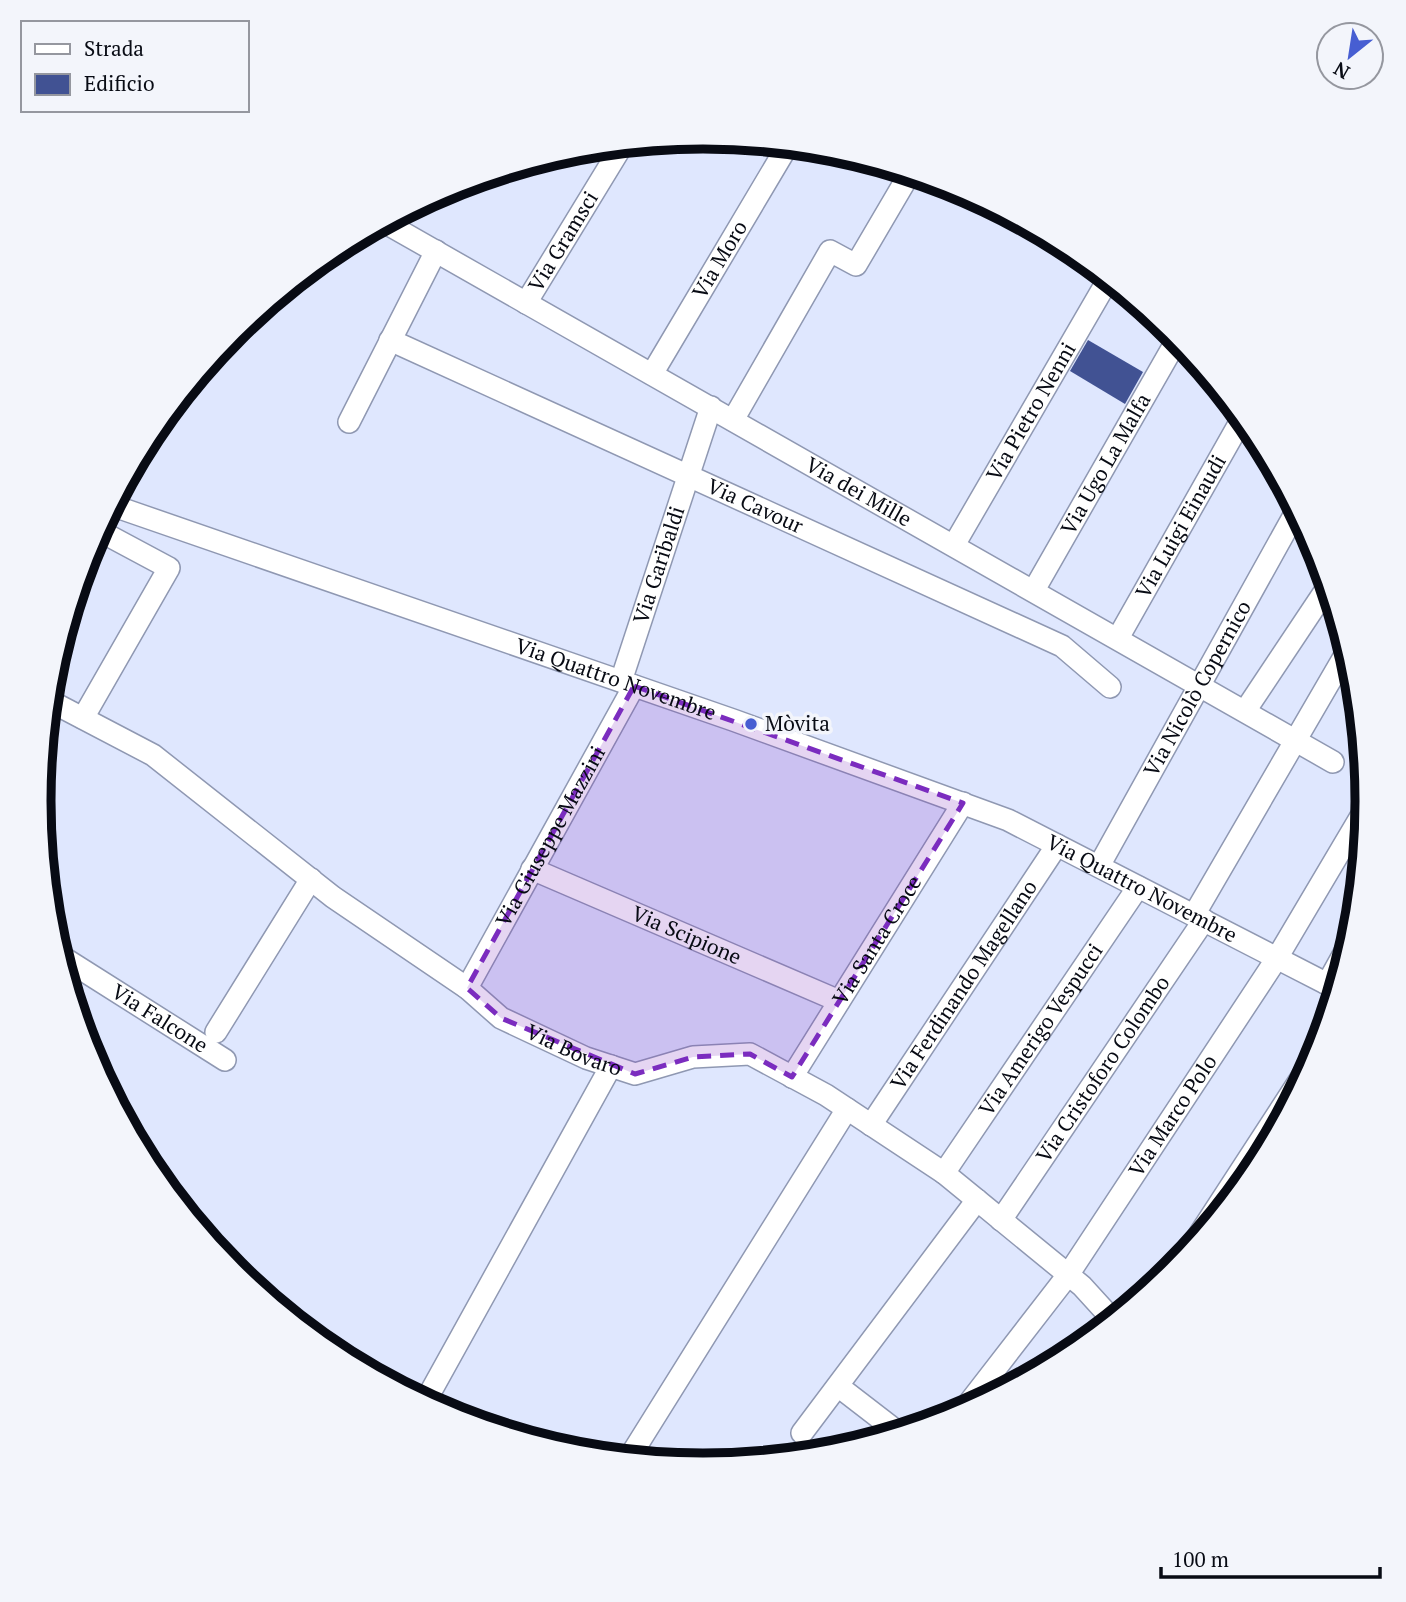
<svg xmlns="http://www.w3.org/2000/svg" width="1406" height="1602" font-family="'PT Serif',serif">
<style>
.building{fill:#415293}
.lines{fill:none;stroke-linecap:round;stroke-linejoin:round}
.minor-casing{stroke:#8f98b2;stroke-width:24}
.minor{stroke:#fff;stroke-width:21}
.marked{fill:#7b2cbf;fill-opacity:0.2;stroke:#7b2cbf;stroke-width:5;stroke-dasharray:14 9;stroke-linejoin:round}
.poi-dot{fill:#475ed2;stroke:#f3f5fb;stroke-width:2.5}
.labels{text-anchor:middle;stroke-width:7;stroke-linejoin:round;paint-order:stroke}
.street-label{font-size:21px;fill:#080b14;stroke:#f3f5fb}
.poi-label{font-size:21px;fill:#080b14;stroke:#f3f5fb;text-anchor:start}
.rim{fill:none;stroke:#080b14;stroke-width:9}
</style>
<rect width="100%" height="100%" fill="#dfe7fe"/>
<path class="building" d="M 1088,340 L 1143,372 L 1125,404 L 1070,371 Z"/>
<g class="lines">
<g class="minor-casing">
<g id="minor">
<path d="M 543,158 L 545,160"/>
<path id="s1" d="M 384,222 L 1333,762"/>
<path id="s2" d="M 526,303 L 623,144"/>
<path id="s3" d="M 390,340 L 1062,646 L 1110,687"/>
<path id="s4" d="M 652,374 L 788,145"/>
<path d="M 733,420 L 830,251 L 856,265 L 910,173"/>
<path d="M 349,422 L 436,251"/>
<path id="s5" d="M 111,505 L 733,720 L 1008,820 L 1337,989"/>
<path id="s6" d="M 954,545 L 1109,278"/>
<path id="s7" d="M 1034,590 L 1178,338"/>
<path id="s8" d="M 1118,638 L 1243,417"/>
<path id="s9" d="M 621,681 L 711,407"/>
<path id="s10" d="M 48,700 L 153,755 L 333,897 L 467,988 L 501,1018 L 586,1058 L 635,1074 L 693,1057 L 750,1054 L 826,1095 L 944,1173 L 1082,1286 L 1113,1320"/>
<path d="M 1245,711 L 1329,585"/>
<path d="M 83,718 L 169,568 L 98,530"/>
<path id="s11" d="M 1099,866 L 1297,510"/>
<path id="s12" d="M 532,869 L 839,1001"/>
<path d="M 1194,915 L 1348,650"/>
<path id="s13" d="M 59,955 L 225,1060"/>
<path d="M 1327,984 L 1352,939"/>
<path id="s14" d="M 467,988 L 634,686"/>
<path d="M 216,1032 L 311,879"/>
<path id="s15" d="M 792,1077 L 963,803"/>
<path id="s16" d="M 871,1125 L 1057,845"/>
<path id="s17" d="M 944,1173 L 1138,887"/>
<path id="s18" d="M 1001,1220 L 1204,920"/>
<path d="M 1184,1258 L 1318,1052"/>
<path d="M 329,1350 L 432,1406"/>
<path d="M 838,1386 L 899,1433"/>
<path d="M 425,1402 L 611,1066"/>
<path id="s19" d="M 962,1412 L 1068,1275 L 1277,958 L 1367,806"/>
<path d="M 802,1433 L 977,1200"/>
<path d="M 629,1458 L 847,1109"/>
</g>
</g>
<use href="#minor" class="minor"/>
</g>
<path class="marked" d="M 634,686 L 963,803 L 792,1077 L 750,1054 L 693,1057 L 635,1074 L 501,1018 L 467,988 Z"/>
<circle class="poi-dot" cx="751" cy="724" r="7"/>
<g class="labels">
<g class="street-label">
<text dy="7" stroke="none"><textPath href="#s2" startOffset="72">Via Gramsci</textPath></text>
<text dy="7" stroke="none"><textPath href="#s4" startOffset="133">Via Moro</textPath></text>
<text dy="7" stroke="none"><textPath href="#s6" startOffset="154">Via Pietro Nenni</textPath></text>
<text dy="7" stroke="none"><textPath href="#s7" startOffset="145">Via Ugo La Malfa</textPath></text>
<text dy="7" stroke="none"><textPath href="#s1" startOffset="546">Via dei Mille</textPath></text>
<text dy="7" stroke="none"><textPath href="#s3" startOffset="401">Via Cavour</textPath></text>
<text dy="7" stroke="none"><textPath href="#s8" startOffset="128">Via Luigi Einaudi</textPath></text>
<text dy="7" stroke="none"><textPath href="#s9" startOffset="122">Via Garibaldi</textPath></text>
<text dy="7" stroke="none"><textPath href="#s5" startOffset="534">Via Quattro Novembre</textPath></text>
<text dy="7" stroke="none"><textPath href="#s11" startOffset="203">Via Nicolò Copernico</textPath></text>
<text dy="7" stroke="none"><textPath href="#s14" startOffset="173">Via Giuseppe Mazzini</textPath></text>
<text dy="7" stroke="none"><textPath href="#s5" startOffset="1101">Via Quattro Novembre</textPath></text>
<text dy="7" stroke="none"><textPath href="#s12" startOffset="168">Via Scipione</textPath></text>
<text dy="7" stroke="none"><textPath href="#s15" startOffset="161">Via Santa Croce</textPath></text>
<text dy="7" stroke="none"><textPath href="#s16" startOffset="168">Via Ferdinando Magellano</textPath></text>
<text dy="7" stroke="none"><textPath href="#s13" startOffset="119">Via Falcone</textPath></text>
<text dy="7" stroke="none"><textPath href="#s17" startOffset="173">Via Amerigo Vespucci</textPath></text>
<text dy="7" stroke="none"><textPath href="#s10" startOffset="635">Via Bovaro</textPath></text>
<text dy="7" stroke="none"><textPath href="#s18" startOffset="182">Via Cristoforo Colombo</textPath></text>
<text dy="7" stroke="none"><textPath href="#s19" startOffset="364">Via Marco Polo</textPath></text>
</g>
<g class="poi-label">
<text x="765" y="731">Mòvita</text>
</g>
</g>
<path d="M0 0H1406V1602H0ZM51 801a652 652 0 1 1 1304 0a652 652 0 1 1-1304 0Z" fill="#f3f5fb" fill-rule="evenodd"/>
<path class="rim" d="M51 801a652 652 0 1 1 1304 0a652 652 0 1 1-1304 0Z"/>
<rect x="21" y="21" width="228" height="91" fill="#f3f5fb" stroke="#95979f" stroke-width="2"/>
<rect x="35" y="44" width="35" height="10" fill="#ffffff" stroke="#95979f" stroke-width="2"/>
<text x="84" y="56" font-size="21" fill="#080b14">Strada</text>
<rect x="35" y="74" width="35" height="21" fill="#415293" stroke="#95979f" stroke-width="2"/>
<text x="84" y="91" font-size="21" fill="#080b14">Edificio</text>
<g transform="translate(1350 56) rotate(210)"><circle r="33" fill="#f3f5fb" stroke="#95979f" stroke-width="2"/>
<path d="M0-5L12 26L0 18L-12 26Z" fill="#475ed2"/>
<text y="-10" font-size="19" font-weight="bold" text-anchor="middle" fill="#080b14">N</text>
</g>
<path d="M1161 1567v10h219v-10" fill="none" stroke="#080b14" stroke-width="3.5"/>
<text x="1172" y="1567" font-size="21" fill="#080b14" stroke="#f3f5fb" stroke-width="5" paint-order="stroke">100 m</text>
</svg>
